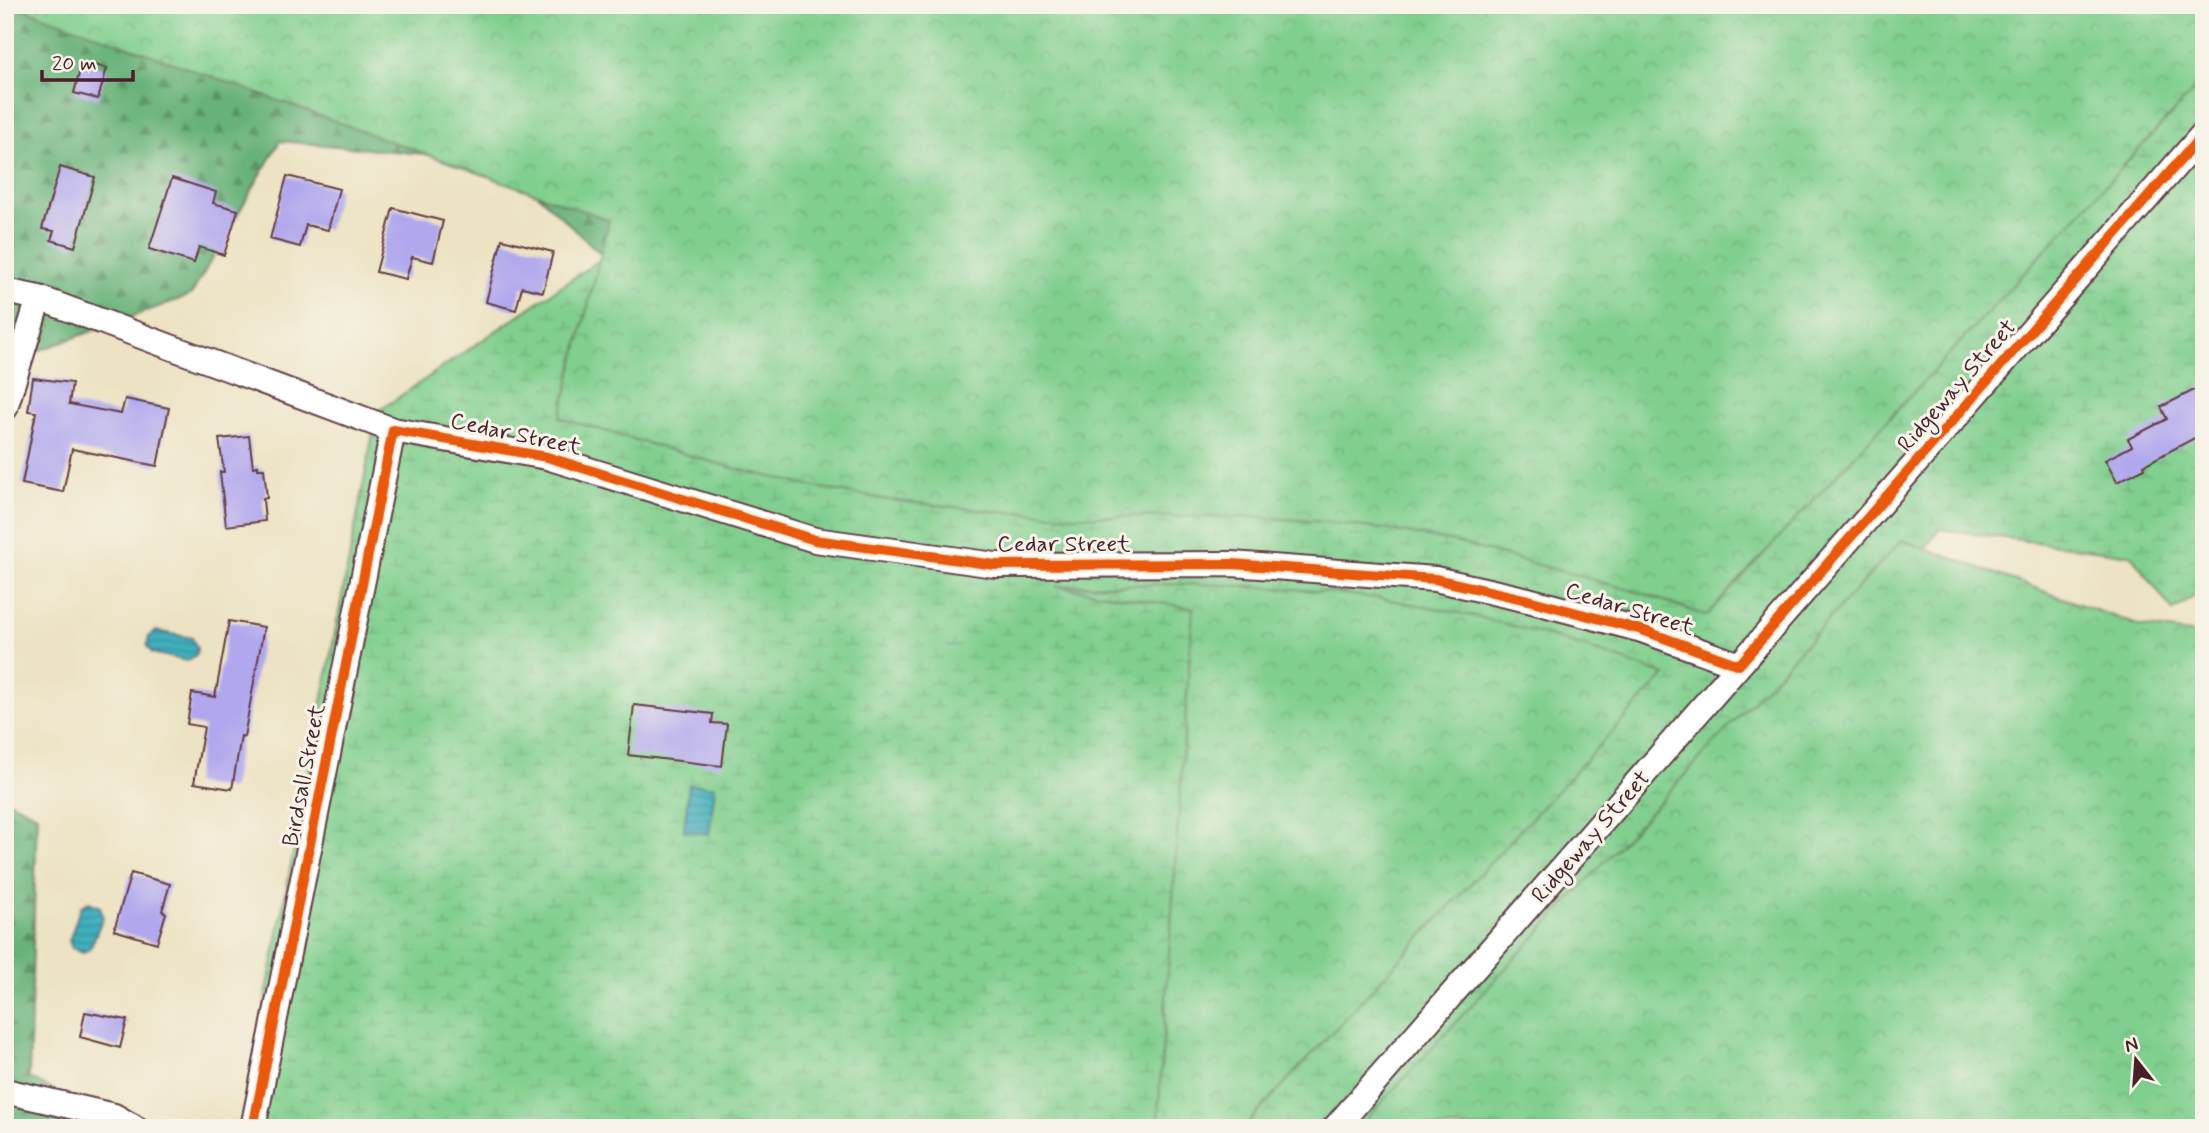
<svg xmlns="http://www.w3.org/2000/svg" width="2209" height="1133" font-family="Mynerve,sans-serif">
<style>
.forest{fill:url(#forest-firs);stroke:#596852;stroke-width:2}
.wetland{fill:url(#wetland-marsh);stroke:#65775c;stroke-width:2}
.park{fill:url(#park-crowns);stroke:#65775c;stroke-width:2}
.water{fill:url(#water-rules);stroke:#456774;stroke-width:2}
.building{fill:#b1a7ee}
.lines{fill:none;stroke-linecap:round;stroke-linejoin:round}
.minor-casing{stroke:#623c42;stroke-width:28}
.minor{stroke:#fff;stroke-width:24}
.cycleway-casing{stroke:#f7f3e8;stroke-width:15}
.cycleway{stroke:#e8590c;stroke-width:10}
.labels{text-anchor:middle;stroke-width:6;stroke-linejoin:round;paint-order:stroke}
.street-label{font-size:23px;fill:#4a1f2b;stroke:#f7f3e8}
</style>
<defs>
<pattern id="forest-firs" width="22" height="20" patternUnits="userSpaceOnUse" patternTransform="scale(1.75)"><rect width="22" height="20" fill="#68b279"/><path d="M5 1l3.5 6h-7zM16 11l3.5 6h-7z" fill="#589063"/></pattern>
<pattern id="wetland-marsh" width="20" height="14" patternUnits="userSpaceOnUse" patternTransform="scale(1.75)"><rect width="20" height="14" fill="#80cf8e"/><path d="M1 5h8M5 5V1M11 12h8M15 12V8" fill="none" stroke="#70b17b"/></pattern>
<pattern id="park-crowns" width="20" height="18" patternUnits="userSpaceOnUse" patternTransform="scale(1.75)"><rect width="20" height="18" fill="#80cf8e"/><path d="M2 6a3 3 0 1 1 6 0M12 15a3 3 0 1 1 6 0" fill="none" stroke="#70b17b"/></pattern>
<pattern id="water-rules" width="6" height="5" patternUnits="userSpaceOnUse" patternTransform="scale(1.75)"><rect width="6" height="5" fill="#40afbd"/><path d="M0 2.5h6" fill="none" stroke="#388e9a"/></pattern>
</defs>
<rect width="100%" height="100%" fill="#f7f3e8"/>
<filter id="ink" filterUnits="userSpaceOnUse"><feTurbulence type="fractalNoise" baseFrequency=".0143" numOctaves="2"/><feDisplacementMap in="SourceGraphic" scale="14" xChannelSelector="R" yChannelSelector="G"/><feConvolveMatrix kernelMatrix="1 2 1 2 8 2 1 2 1" color-interpolation-filters="sRGB"/></filter>
<filter id="wash" filterUnits="userSpaceOnUse"><feTurbulence type="fractalNoise" baseFrequency=".00686" numOctaves="4" result="noise"/><feDisplacementMap in="SourceGraphic" scale="28" xChannelSelector="R" yChannelSelector="G"/><feGaussianBlur stdDeviation="1.57" result="paint"/><feColorMatrix in="noise" values="0 0 0 0 0 0 0 0 0 0 0 0 0 0 0 0 0 1.4 0 .05"/><feComposite in="paint" operator="in"/></filter>
<g filter="url(#wash)">
<rect width="100%" height="100%" fill="#ede3c4"/>
<path class="forest" d="M 5,5 L 725,5 L 604,257 L 502,161 L 280,141 L 191,295 L 5,363 Z
M 5,799 L 37,815 L 29,1078 L 127,1128 L 5,1128 Z"/>
<path class="wetland" d="M 2204,5 L 2204,589 L 2173,611 L 2131,555 L 1940,529 L 1899,581 L 2204,1128 L 241,1128 L 377,412 L 604,257 Z"/>
<path class="park" d="M 13,5 L 2204,5 L 2204,79 L 1706,616 L 1645,594 L 1455,542 L 1397,531 L 1326,522 L 1255,517 L 1072,516 L 993,511 L 888,500 L 810,486 L 733,468 L 560,418 L 609,220 Z
M 1902,540 L 2140,626 L 2204,635 L 2204,1128 L 1358,1128 Z
M 1175,584 C 1289,585 1403,596 1513,626 C 1564,639 1614,657 1665,675 L 1243,1128 L 1157,1128 L 1193,608 L 1056,586 Z"/>
<path class="water" d="M 156,631 L 192,638 L 197,648 L 196,655 L 187,661 L 152,653 L 147,646 L 149,636 Z
M 689,784 L 715,787 L 709,834 L 684,831 Z
M 89,902 L 100,907 L 103,917 L 90,949 L 83,952 L 72,948 L 69,941 L 81,906 Z"/>
<g id="blocks">
<path class="building" d="M 82,62 L 107,68 L 98,99 L 74,93 Z
M 60,167 L 95,177 L 75,247 L 51,240 L 54,231 L 42,229 Z
M 287,176 L 339,189 L 328,230 L 306,225 L 300,247 L 270,239 Z
M 172,178 L 216,192 L 213,203 L 238,210 L 224,255 L 199,247 L 194,263 L 149,249 Z
M 393,208 L 443,221 L 433,262 L 412,257 L 406,279 L 376,272 Z
M 502,239 L 553,252 L 543,292 L 522,287 L 516,310 L 486,302 Z
M 33,378 L 72,383 L 69,404 L 121,414 L 125,399 L 169,408 L 157,466 L 72,449 L 63,492 L 22,484 L 36,412 L 28,411 Z
M 2204,385 L 2204,433 L 2144,465 L 2145,468 L 2117,482 L 2105,460 L 2132,446 L 2128,439 L 2167,419 L 2161,407 Z
M 249,436 L 253,467 L 258,466 L 258,469 L 264,469 L 267,498 L 263,499 L 265,521 L 226,526 L 220,472 L 224,472 L 219,439 Z
M 229,621 L 264,627 L 244,737 L 241,736 L 232,789 L 194,783 L 204,727 L 187,724 L 192,693 L 215,697 Z
M 634,705 L 713,714 L 712,723 L 727,724 L 722,766 L 628,755 Z
M 131,873 L 170,884 L 162,911 L 166,913 L 157,943 L 114,930 Z
M 85,1012 L 127,1020 L 120,1048 L 80,1037 Z"/>
</g>
</g>
<g filter="url(#ink)">
<use href="#blocks" fill-opacity="0" stroke="#623c42" stroke-width="2"/>
<g class="lines">
<g class="minor-casing">
<path id="minor" d="M 5,291 L 39,298 L 393,430 L 547,457 L 815,540 L 995,565 L 1232,564 L 1435,579 L 1528,600 L 1642,630 L 1739,665
M 5,408 L 39,298
M 5,1091 L 114,1116 L 135,1128
M 253,1128 L 393,430
M 1335,1128 L 2204,133"/>
</g>
<use href="#minor" class="minor"/>
<g class="cycleway-casing">
<path id="cycleway" d="M 253,1128 L 393,430 L 547,457 L 815,540 L 995,565 L 1232,564 L 1435,579 L 1528,600 L 1642,630 L 1739,665 L 2204,133"/>
</g>
<use href="#cycleway" class="cycleway"/>
</g>
</g>
<g class="labels">
<g class="street-label">
<text transform="translate(1956 385) rotate(-49)" y="8">Ridgeway Street</text>
<text transform="translate(516 433) rotate(12)" y="8">Cedar Street</text>
<text x="1064" y="551">Cedar Street</text>
<text transform="translate(1630 608) rotate(17)" y="8">Cedar Street</text>
<text transform="translate(303 775) rotate(-79)" y="8">Birdsall Street</text>
<text transform="translate(1590 836) rotate(-49)" y="8">Ridgeway Street</text>
</g>
</g>
<rect width="2209" height="1133" fill="none" stroke="#f7f3e8" stroke-width="28"/>
<g transform="translate(2136 1060) rotate(343)" stroke="#f7f3e8" stroke-width="5" paint-order="stroke">
<path d="M0-5L12 26L0 18L-12 26Z" fill="#4a1f2b"/>
<text y="-10" font-size="19" font-weight="bold" text-anchor="middle" fill="#4a1f2b">N</text>
</g>
<path d="M42 70v10h91v-10" fill="none" stroke="#4a1f2b" stroke-width="3.5"/>
<text x="52" y="70" font-size="21" fill="#4a1f2b" stroke="#f7f3e8" stroke-width="5" paint-order="stroke">20 m</text>
</svg>
